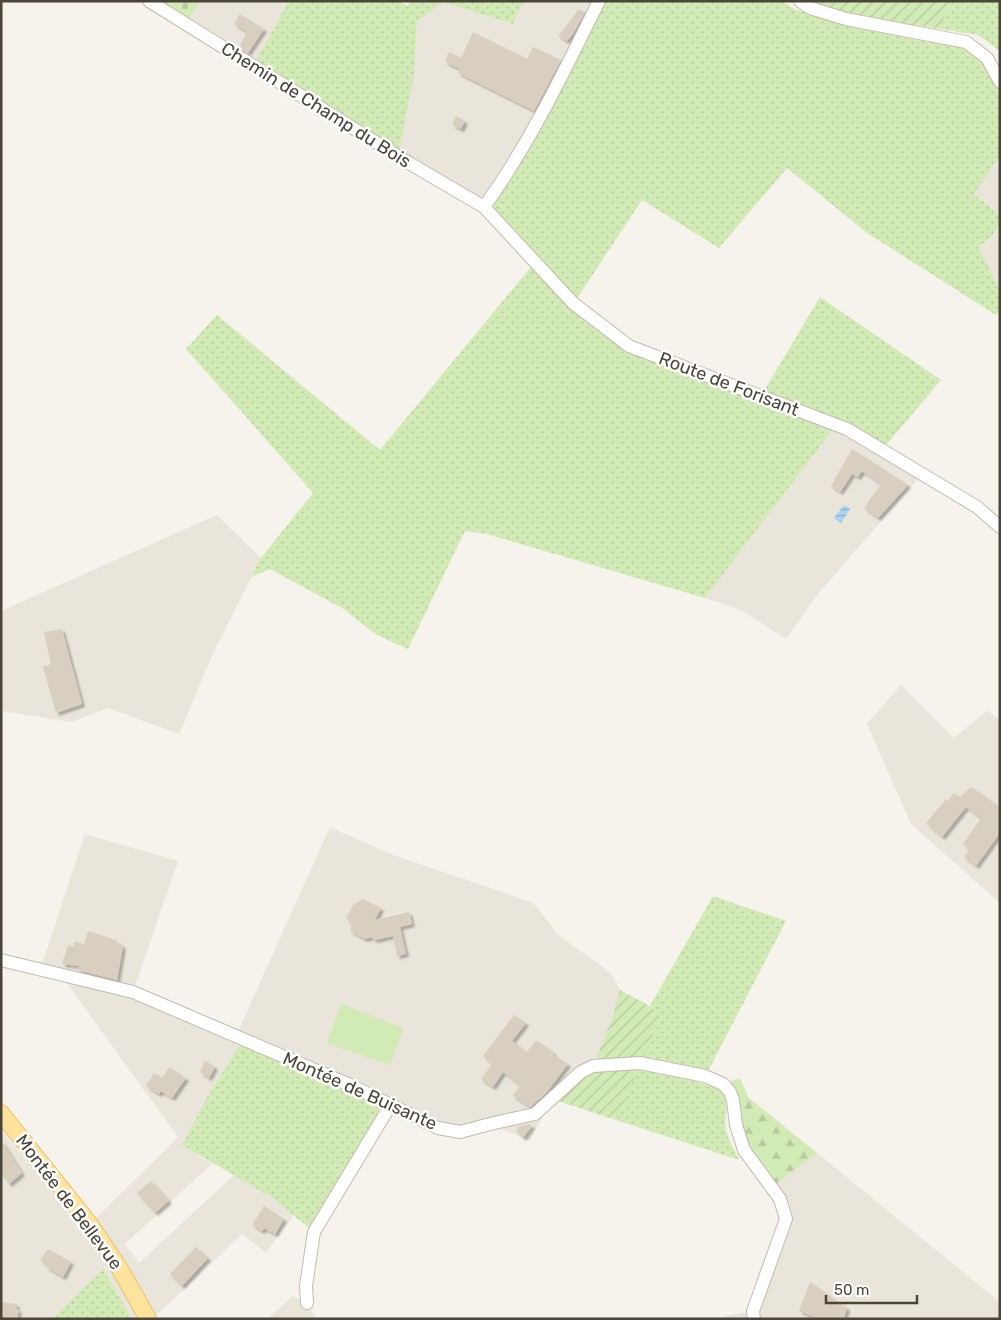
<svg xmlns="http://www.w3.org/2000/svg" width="1001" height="1320" font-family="Rubik,sans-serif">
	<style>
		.residential { fill: #eae5da }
		.grass { fill: url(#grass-dots) }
		.forest { fill: url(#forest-firs) }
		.cemetery { fill: url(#cemetery-stones) }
		.garden { fill: url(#garden-furrows) }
		.pitch { fill: #d2eab5 }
		.parking { fill: #e5e3e0 }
		.water { fill: url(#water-rules) }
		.building { fill: #d8cfc1; filter: url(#shadow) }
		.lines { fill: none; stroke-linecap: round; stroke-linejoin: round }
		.minor-casing { stroke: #c2bbae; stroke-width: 14 }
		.major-casing { stroke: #e6c16a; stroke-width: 18 }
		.minor { stroke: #fff; stroke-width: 12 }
		.major { stroke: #ffe39c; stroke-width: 16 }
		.labels { text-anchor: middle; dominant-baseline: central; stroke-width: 5; stroke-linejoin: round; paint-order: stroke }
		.street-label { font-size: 18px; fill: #4b4439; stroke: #fff }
	</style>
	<defs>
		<pattern id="grass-dots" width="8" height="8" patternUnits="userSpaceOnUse" patternTransform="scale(1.25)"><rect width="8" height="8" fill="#d2eab5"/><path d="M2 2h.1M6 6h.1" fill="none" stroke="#b6ca9c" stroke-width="1.8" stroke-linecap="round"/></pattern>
		<pattern id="forest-firs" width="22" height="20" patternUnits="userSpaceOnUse" patternTransform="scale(1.25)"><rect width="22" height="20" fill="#d2eab5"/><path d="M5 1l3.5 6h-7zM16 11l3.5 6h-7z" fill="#b6ca9c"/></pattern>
		<pattern id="cemetery-stones" width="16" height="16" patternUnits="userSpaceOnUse" patternTransform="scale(1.25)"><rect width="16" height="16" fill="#d2eab5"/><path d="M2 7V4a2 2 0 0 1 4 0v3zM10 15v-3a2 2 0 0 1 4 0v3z" fill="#b6ca9c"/></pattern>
		<pattern id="garden-furrows" width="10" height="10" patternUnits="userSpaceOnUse" patternTransform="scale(1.25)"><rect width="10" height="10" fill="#d2eab5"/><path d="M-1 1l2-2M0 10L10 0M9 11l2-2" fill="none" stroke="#b6ca9c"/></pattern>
		<pattern id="water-rules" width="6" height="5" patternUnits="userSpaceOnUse" patternTransform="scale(1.25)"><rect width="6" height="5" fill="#a9d4f2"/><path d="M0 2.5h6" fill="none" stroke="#8caec5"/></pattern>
		<filter id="shadow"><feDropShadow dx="3" dy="3" stdDeviation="1" flood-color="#0004"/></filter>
	</defs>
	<rect width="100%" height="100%" fill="#f6f3ec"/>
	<g class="residential">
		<path d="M138 1H289V3L414 74 417 23 442 2 513 24 524 1H599L484 207 253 67Z"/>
		<path d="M1000 156V215L974 194Z"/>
		<path d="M1000 226V290L978 247 988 241Z"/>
		<path d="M836 424 922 474 818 594 786 639 743 611 705 598Z"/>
		<path d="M217 515 261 558 214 651 179 734 108 708 72 722 1 711V611Z"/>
		<path d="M901 685 954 738 987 711 1000 720V903L911 824 867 724Z"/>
		<path d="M330 827 393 855 534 903 557 934 612 974 620 990 612 1019 593 1066 552 1099 530 1141 497 1127 460 1132 243 1040 210 1092 183 1145 212 1164 125 1244 139 1263 234 1175 271 1197 294 1215 266 1253 242 1234 160 1312 149 1319H132L103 1269 52 1319H1V1130L42 1179 82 1232 178 1137 61 975 40 970 85 834 178 861 133 992 236 1036Z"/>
		<path d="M817 1153 1000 1302V1319H757L786 1219 771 1188Z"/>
		<path d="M293 1296 307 1303 316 1319H267Z"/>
	</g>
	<g class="grass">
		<path d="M289 1H398L408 6 411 1H524L513 24 443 2 417 22 414 74 398 156 253 66Z"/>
		<path d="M599 1H782L796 10 844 22 966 42 1000 82V156L974 194 1000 215C1000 230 991 239 978 247L1000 290V310L996 315 867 233 787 168 719 248 642 200 574 303 629 346 761 396 820 297 941 380 882 450 836 425 705 598 487 534 465 531 408 649 377 635 342 608 270 569 251 577 261 558 313 493 186 349 217 315 380 450 535 262 484 207Z"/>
		<path d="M951 1H1000V51L978 35 940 29Z"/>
		<path d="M713 896 786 921 707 1073 643 1057 661 1017 650 1006Z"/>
		<path d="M243 1040 390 1106 314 1232 271 1197 182 1145 210 1092Z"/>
		<path d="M638 1067 695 1081 721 1090C732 1110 723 1111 726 1130 728 1140 735 1150 739 1160L616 1120Z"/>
		<path d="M103 1269 132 1319H52Z"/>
	</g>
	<path class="forest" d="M740 1078 748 1097 817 1153 771 1188 750 1161 723 1084Z"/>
	<path class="cemetery" d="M149 1H200L186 24Z"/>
	<g class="garden">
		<path d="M811 1H951L940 29 832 12Z"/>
		<path d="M620 990 650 1006 661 1017 616 1120 552 1099 593 1066 612 1019Z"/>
	</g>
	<path class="pitch" d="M341 1004 404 1028 390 1065 327 1043Z"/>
	<path class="parking" d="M753 1311 754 1319H720L722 1317Z"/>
	<path class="water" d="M844 505 850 509 841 523 834 518Z"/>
	<g class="building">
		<path d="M579 9 585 12 574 32 567 41 558 36Z"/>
		<path d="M240 14 264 29 248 53 239 47 247 32 234 24Z"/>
		<path d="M473 32 527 59 533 47 561 60 534 111 458 73 460 69 445 62 449 52 461 58Z"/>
		<path d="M456 116 465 121 461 129 452 125Z"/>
		<path d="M852 449 908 485 878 518 864 508 881 484 862 471 858 477 852 474 840 492 831 486Z"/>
		<path d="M62 629 82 704 56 713 43 667 51 664 44 632Z"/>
		<path d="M971 787 1000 807V833L976 866 964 857 970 849 963 844 981 818 966 807 942 837 926 823 946 799 948 801 954 793 960 797Z"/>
		<path d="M363 899 381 908 375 920 409 912 412 924 400 927 406 954 397 956 393 936 374 940 372 937 365 939 350 931 352 925 346 918 353 905Z"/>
		<path d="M88 931 113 939 123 946 117 980 78 970 79 966 62 964 68 945 73 947 75 942 84 944Z"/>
		<path d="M514 1015 526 1023 512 1041 527 1052 536 1040 554 1053 553 1055 568 1064 546 1093 530 1107 513 1096 520 1085 503 1072 493 1087 481 1079 492 1064 483 1056Z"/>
		<path d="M205 1061 215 1067 209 1078 200 1072Z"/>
		<path d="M169 1067 186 1078 172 1098 161 1091 159 1094 146 1086 154 1073 162 1078Z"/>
		<path d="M529 1124 532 1126 523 1138 516 1131 520 1126Z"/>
		<path d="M1 1140 22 1173 9 1184 1 1173Z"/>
		<path d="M151 1181 169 1201 155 1213 137 1193Z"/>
		<path d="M264 1206 284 1219 275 1234 264 1228 262 1231 252 1225Z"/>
		<path d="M196 1247 208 1258 182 1286 170 1274Z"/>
		<path d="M48 1249 71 1262 63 1277 46 1267 47 1265 40 1260Z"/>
		<path d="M810 1282 847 1308 844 1319H814V1317L799 1311Z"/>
		<path d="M1 1302 17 1304 16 1309 19 1310 17 1319H1Z"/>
	</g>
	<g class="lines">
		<defs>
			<g id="minor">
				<path d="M149 1 409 163 484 207 573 303 629 346 847 429 977 507 1000 527"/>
				<path d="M800 1 810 8 846 19 966 42 987 58 1000 82"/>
				<path d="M484 207C530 143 564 72 599 1"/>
				<path d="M1 960 133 992 350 1085 438 1128 460 1132 494 1123 535 1114 581 1072 593 1066 640 1063 705 1076 723 1084 730 1092 733 1100 736 1125 744 1150 780 1199 786 1219 753 1311 754 1319"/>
				<path d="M307 1303 306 1286 314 1232 390 1106"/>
			</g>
			<path id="major" d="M1 1113 89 1223 120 1269 148 1319"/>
		</defs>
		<use href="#minor" class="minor-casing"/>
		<use href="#major" class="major-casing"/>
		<use href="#minor" class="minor"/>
		<use href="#major" class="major"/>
	</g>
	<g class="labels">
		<g class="street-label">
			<text transform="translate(316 105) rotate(32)">Chemin de Champ du Bois</text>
			<text transform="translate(729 384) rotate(21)">Route de Forisant</text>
			<text transform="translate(360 1091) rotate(24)">Montée de Buisante</text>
			<text transform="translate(69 1202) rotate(53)">Montée de Bellevue</text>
		</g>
	</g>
	<rect width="1001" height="1320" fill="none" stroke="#4b4439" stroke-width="5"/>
	<path d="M826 1295v8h91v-8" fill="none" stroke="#4b4439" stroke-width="2.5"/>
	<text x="834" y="1295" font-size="15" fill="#4b4439" stroke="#ffffff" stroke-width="4" paint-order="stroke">50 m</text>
</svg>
